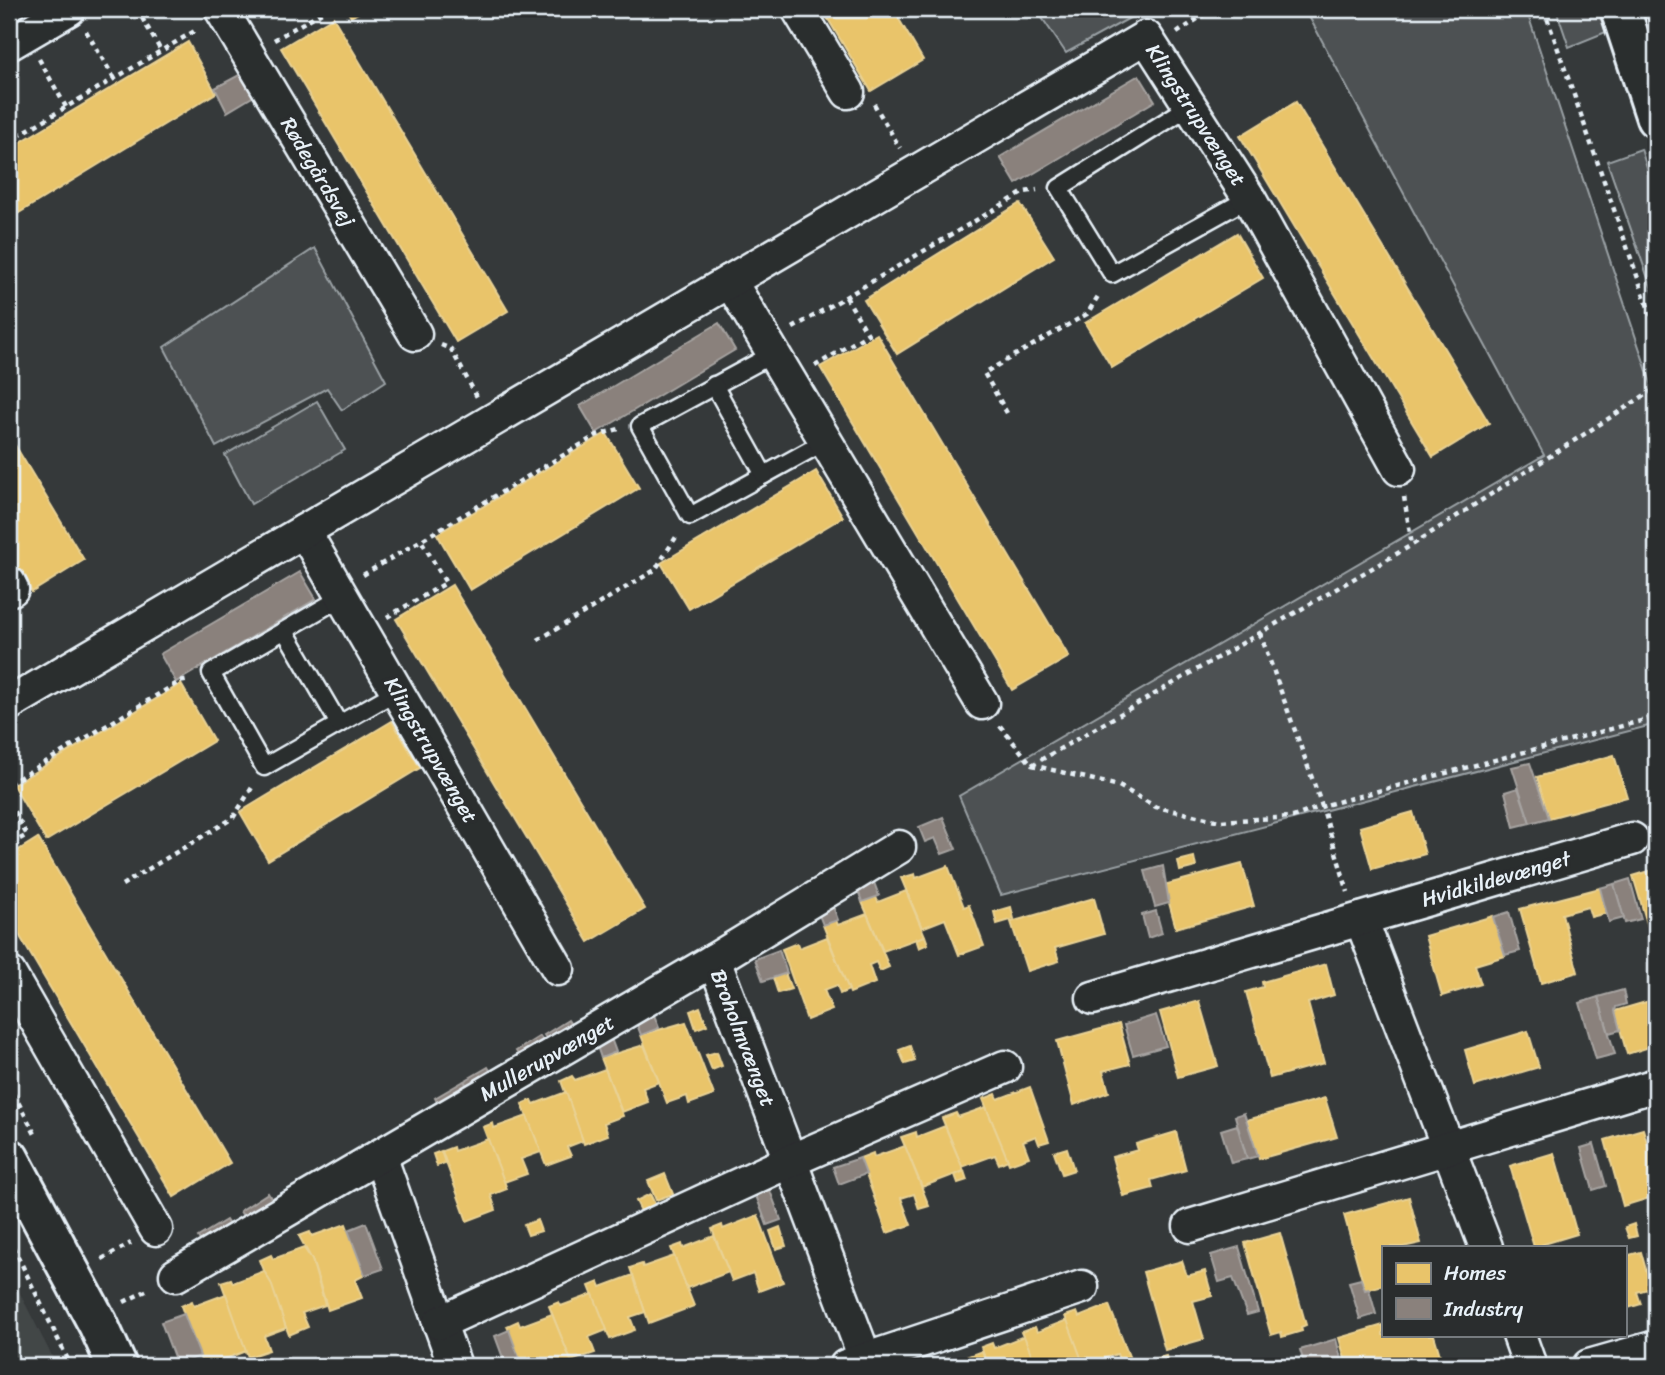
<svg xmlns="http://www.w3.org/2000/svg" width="1665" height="1375" font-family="Sriracha,sans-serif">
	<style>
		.built { fill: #424647 }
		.green { fill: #4d5152; stroke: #9aa1a5; stroke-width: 2 }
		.homes { fill: #e9c46a; stroke: #e9d295; stroke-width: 2 }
		.industry { fill: #8a817c; stroke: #a6a3a1; stroke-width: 2 }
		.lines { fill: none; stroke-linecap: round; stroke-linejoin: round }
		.lane-casing { stroke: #e8f1f8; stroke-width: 21 }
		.street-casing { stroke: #e8f1f8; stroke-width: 37 }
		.secondary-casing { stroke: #e8f1f8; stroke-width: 44 }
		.path { stroke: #e8f1f8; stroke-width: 4.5; stroke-dasharray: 5 5; stroke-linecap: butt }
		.lane { stroke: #2a2d2e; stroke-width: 16 }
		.street { stroke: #2a2d2e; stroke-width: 32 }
		.secondary { stroke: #2a2d2e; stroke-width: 38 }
		.labels { text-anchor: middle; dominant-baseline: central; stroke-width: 7; stroke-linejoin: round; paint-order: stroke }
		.street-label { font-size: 21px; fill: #e8f1f8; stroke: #2a2d2e }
	</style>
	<rect width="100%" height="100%" fill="#35393a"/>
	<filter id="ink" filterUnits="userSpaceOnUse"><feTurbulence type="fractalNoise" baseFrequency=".0143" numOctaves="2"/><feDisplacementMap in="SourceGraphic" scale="14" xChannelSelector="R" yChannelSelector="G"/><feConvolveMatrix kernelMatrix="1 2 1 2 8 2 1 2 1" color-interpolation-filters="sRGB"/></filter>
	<g filter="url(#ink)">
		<path class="built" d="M9 1272 57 1366H9Z"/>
		<g class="green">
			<path d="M1036 9H1146L1066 53Z"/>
			<path d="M1305 9H1526L1656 398V724L1001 895 959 796 1544 455Z"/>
			<path d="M1556 9H1599L1606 32 1569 47Z"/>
			<path d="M1641 149 1656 197V301L1607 161Z"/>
			<path d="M315 248 386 381 342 410 327 388 216 447 164 347Z"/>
			<path d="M317 401 345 450 251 504 225 455Z"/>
		</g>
		<g class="homes">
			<path d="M346 9H365L351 17Z"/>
			<path d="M822 9H893L923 60 871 91Z"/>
			<path d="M333 17 508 311 456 342 281 48Z"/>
			<path d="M188 42 216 93 9 219V149Z"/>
			<path d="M1296 102 1489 423 1433 457 1240 136Z"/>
			<path d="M1020 203 1054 257 897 354 864 300Z"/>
			<path d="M1237 233 1263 278 1112 368 1085 323Z"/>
			<path d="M877 334 1069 657 1012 690 820 367Z"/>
			<path d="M606 433 639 488 470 590 437 534Z"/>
			<path d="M9 435 84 560 32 592 9 553Z"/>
			<path d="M816 471 843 517 689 609 661 563Z"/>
			<path d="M452 585 645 909 589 942 396 619Z"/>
			<path d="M181 684 214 741 46 841 13 785Z"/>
			<path d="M392 721 420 768 268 860 240 812Z"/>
			<path d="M1614 755 1627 797 1549 818 1537 777Z"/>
			<path d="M1413 812 1425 854 1372 869 1360 827Z"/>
			<path d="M38 838 230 1163 174 1197 9 918V856Z"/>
			<path d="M1194 857 1196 867 1180 871 1178 861Z"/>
			<path d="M1242 864 1254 906 1176 928 1164 885Z"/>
			<path d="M948 866 964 907 969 905 984 946 959 955 945 919 922 928 901 878 915 874 916 878Z"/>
			<path d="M1656 869V954L1633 876Z"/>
			<path d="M1600 888 1607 913 1591 917 1588 907 1562 914 1578 972 1541 983 1520 909Z"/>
			<path d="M906 891 925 936 883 951 862 902 876 897 878 902Z"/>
			<path d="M1094 898 1104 934 1055 948 1059 961 1027 971 1011 922Z"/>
			<path d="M1011 907 1014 919 997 924 994 912Z"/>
			<path d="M867 914 889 967 880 971 876 962 869 965 875 983 850 993 823 925 836 920 838 925Z"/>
			<path d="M1493 916 1505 956 1475 965 1481 984 1442 996 1425 936Z"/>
			<path d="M925 936 928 944 919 948 916 939Z"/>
			<path d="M827 937 849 990 840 994 837 985 824 990 832 1010 807 1020 782 949 797 943 799 948Z"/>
			<path d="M1326 964 1334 995 1308 1003 1324 1063 1270 1078 1246 992 1263 987 1262 982Z"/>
			<path d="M785 973 791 989 778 993 773 978Z"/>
			<path d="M1656 999V1045L1627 1054 1615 1011Z"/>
			<path d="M1199 1001 1218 1066 1178 1077 1160 1012Z"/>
			<path d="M700 1007 707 1025 696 1029 690 1011Z"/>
			<path d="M686 1022 714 1095 689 1104 687 1096 667 1103 641 1035Z"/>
			<path d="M1119 1024 1130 1064 1103 1071 1109 1092 1074 1105 1057 1041Z"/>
			<path d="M1528 1031 1539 1067 1475 1086 1465 1050Z"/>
			<path d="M644 1045 659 1082 643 1088 648 1102 622 1112 601 1058Z"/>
			<path d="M910 1046 915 1061 905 1064 899 1050Z"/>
			<path d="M717 1052 722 1066 712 1070 706 1055Z"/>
			<path d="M605 1069 623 1116 604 1123 608 1135 584 1144 561 1081 572 1076 575 1080Z"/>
			<path d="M1030 1087 1049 1141 1039 1144 1036 1136 1023 1141 1029 1157 1009 1164 983 1099 996 1094 998 1099Z"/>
			<path d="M566 1092 583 1141 567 1147 571 1156 546 1165 522 1104 532 1100 534 1104Z"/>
			<path d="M1325 1098 1337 1137 1259 1159 1247 1120Z"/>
			<path d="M986 1107 1008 1160 999 1164 995 1155 962 1167 942 1118 956 1113 958 1117Z"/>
			<path d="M527 1116 541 1152 521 1159 527 1174 504 1182 483 1127 493 1123 494 1128Z"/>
			<path d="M945 1126 964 1171 922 1187 901 1137 916 1132 917 1137Z"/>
			<path d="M1643 1129 1651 1156 1656 1154V1196L1623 1206 1605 1140Z"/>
			<path d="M1176 1132 1186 1170 1151 1180 1153 1188 1123 1196 1112 1157 1138 1150 1136 1144Z"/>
			<path d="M488 1139 507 1189 491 1195 496 1210 467 1221 442 1151 453 1147 454 1151Z"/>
			<path d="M905 1146 929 1206 919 1209 914 1194 901 1198 911 1225 887 1233 860 1158 873 1153 874 1157Z"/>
			<path d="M1067 1148 1074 1170 1062 1174 1054 1152Z"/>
			<path d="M441 1151 445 1163 437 1166 433 1154Z"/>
			<path d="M1554 1153 1577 1234 1534 1247 1510 1166Z"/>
			<path d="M964 1171 967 1180 958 1183 955 1175Z"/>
			<path d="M665 1174 673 1194 656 1200 648 1181Z"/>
			<path d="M650 1194 657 1208 643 1215 636 1201Z"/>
			<path d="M1409 1197 1421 1243 1403 1247H1383V1285L1365 1290 1344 1215Z"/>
			<path d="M758 1215 783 1282 759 1291 753 1273 732 1281 712 1229 722 1225 723 1229Z"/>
			<path d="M537 1220 541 1231 528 1235 524 1225Z"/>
			<path d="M346 1224 365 1275 355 1280 362 1298 328 1310 312 1260 299 1236 310 1232 312 1236Z"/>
			<path d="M1634 1224 1637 1236 1629 1238 1625 1227Z"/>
			<path d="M780 1227 786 1246 776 1249 770 1231Z"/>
			<path d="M1280 1233 1306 1325 1301 1327 1302 1331 1282 1337 1281 1332 1271 1335 1245 1243Z"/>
			<path d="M714 1236 729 1272 687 1288 671 1248 682 1244 683 1248Z"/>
			<path d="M304 1248 312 1260 325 1305 302 1313 308 1327 289 1335 260 1260 271 1255 273 1259Z"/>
			<path d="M1641 1252 1651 1288 1637 1292 1641 1304 1625 1309V1256Z"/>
			<path d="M674 1256 694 1306 649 1323 630 1268 642 1264 643 1267Z"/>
			<path d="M1182 1261 1187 1276 1205 1271 1212 1296 1193 1301 1204 1339 1165 1350 1143 1272Z"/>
			<path d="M264 1271 271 1283 286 1328 264 1336 269 1350 248 1357 221 1282 231 1279 233 1283Z"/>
			<path d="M633 1275 645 1312 630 1317 635 1330 610 1339 589 1286 599 1282 601 1287Z"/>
			<path d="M226 1294 246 1351 225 1359 228 1366H203L181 1306 192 1301 194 1306Z"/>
			<path d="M593 1294 607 1330 589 1337 595 1353 571 1361 549 1306 559 1302 561 1306Z"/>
			<path d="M1109 1305 1130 1359 1120 1363 1117 1354 1105 1358 1108 1366H1084L1065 1316 1077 1312 1079 1317Z"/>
			<path d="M552 1314 573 1366H522L507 1326 518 1321 520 1326Z"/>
			<path d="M1067 1320 1084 1366H1036L1021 1332 1035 1327 1037 1332Z"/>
			<path d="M1383 1325V1335H1434L1440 1355 1403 1366H1347L1339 1338Z"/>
			<path d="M1024 1336 1036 1366H988L981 1347 992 1343 994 1348Z"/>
			<path d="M982 1351 988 1366H936L935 1363 948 1358 950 1363Z"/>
			<path d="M1166 1356 1169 1366H1154L1152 1360Z"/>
		</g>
		<g class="industry">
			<path d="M241 74 254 96 227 112 215 88Z"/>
			<path d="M1139 75 1155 101 1016 184 1000 157Z"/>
			<path d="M719 323 735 350 596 433 580 406Z"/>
			<path d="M300 572 316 599 176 682 160 654Z"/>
			<path d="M1530 763 1549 818 1530 823 1512 767Z"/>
			<path d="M1518 788 1530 823 1514 827 1505 792Z"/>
			<path d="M943 817 956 849 942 854 935 838 925 842 919 827Z"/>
			<path d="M1163 866 1169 903 1155 907 1145 871Z"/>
			<path d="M872 877 879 896 862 902 856 884Z"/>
			<path d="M1630 879 1641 919 1625 923 1614 884Z"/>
			<path d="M1614 884 1624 918 1609 922 1600 888Z"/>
			<path d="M831 901 838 920 823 925 816 907Z"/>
			<path d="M1156 911 1162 933 1148 938 1142 915Z"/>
			<path d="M1509 912 1520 951 1505 955 1493 917Z"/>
			<path d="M779 950 787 973 763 981 755 959Z"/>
			<path d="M1623 990 1626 1004 1616 1007 1615 1011 1620 1030 1609 1033 1598 997Z"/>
			<path d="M1598 997 1615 1054 1596 1059 1580 1003Z"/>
			<path d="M651 1007 659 1028 641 1035 633 1014Z"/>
			<path d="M1156 1015 1166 1046 1133 1055 1124 1025Z"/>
			<path d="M568 1020 575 1031 551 1046 544 1035Z"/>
			<path d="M609 1033 616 1052 601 1058 594 1038Z"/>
			<path d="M540 1036 548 1048 523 1063 516 1051Z"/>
			<path d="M488 1067 495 1079 472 1093 464 1081Z"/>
			<path d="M464 1081 472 1093 441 1110 435 1098Z"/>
			<path d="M1244 1113 1258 1156 1247 1159 1235 1116Z"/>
			<path d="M1237 1125 1247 1159 1231 1163 1221 1130Z"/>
			<path d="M1594 1144 1606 1186 1593 1190 1581 1148Z"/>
			<path d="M860 1158 866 1174 839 1184 833 1167Z"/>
			<path d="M769 1188 781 1220 767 1225 755 1193Z"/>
			<path d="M268 1193 277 1208 249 1226 240 1211Z"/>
			<path d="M226 1220 234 1233 206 1250 198 1237Z"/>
			<path d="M366 1223 383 1269 365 1275 348 1230Z"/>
			<path d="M1239 1247 1258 1312 1247 1315 1233 1278 1219 1282 1211 1255Z"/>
			<path d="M1361 1279 1365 1290 1369 1289 1376 1314 1360 1319 1349 1282Z"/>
			<path d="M184 1314 200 1356 177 1365 161 1322Z"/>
			<path d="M509 1330 522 1366H506L495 1336Z"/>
			<path d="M1336 1339 1343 1366H1305L1300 1350Z"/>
		</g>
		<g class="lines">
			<defs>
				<g id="lane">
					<path d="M1190 106 1059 188 1112 274 1249 198"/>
					<path d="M773 354 640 426 690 516 826 441"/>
					<path d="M714 385 764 475"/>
					<path d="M342 597 211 673 264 767 397 691"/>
					<path d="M285 631 339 724"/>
				</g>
				<g id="street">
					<path d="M221 9 415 334"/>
					<path d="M798 9 848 92"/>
					<path d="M9 44 69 9"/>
					<path d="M730 281 982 703"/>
					<path d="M304 531 558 969"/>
					<path d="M9 583 12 589"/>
					<path d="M9 704 1146 37 1249 198 1399 469"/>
					<path d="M1361 919 1486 1247"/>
					<path d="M714 960 868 1366"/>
					<path d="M9 973 156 1229"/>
					<path d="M1093 998 1632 839"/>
					<path d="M380 1156 455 1366"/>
					<path d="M1190 1226 1656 1085"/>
					<path d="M176 1275 714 960 899 847"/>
					<path d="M439 1323 790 1161 1005 1067"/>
					<path d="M1519 1335 1530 1366"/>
					<path d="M846 1366 1082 1287"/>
					<path d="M1589 1366 1656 1347"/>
				</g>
				<g id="secondary">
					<path d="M1620 9 1656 118"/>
					<path d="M9 1158 98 1324 117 1366"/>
				</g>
			</defs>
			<use href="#lane" class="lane-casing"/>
			<use href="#street" class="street-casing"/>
			<use href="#secondary" class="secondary-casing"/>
			<g class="path">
				<path d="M137 9 161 51"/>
				<path d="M1544 9 1656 330"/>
				<path d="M86 31 114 78"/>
				<path d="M1177 33 1212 9"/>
				<path d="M274 40 327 9"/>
				<path d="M39 59 66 107"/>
				<path d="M874 104 900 148"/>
				<path d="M9 115 20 134"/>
				<path d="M9 141 198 29"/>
				<path d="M793 328 1024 192 1037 190"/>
				<path d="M441 345 451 349 477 397"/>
				<path d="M815 366 868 334 846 297"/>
				<path d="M1007 413 984 373 1087 314 1100 293"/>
				<path d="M1404 497 1412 545 1656 388"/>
				<path d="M363 575 597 435 619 429"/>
				<path d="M387 617 446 583 421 540"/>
				<path d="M1260 633 1322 806 1656 717"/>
				<path d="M538 640 655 570 678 534"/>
				<path d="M1000 726 1032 765 1119 786 1156 807 1220 821 1293 817 1322 806 1348 892"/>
				<path d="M1032 765 1412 545"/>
				<path d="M9 784 179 682 189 680"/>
				<path d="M9 803 27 835 9 845"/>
				<path d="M122 885 233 818 253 786"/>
				<path d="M9 1085 35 1134"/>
				<path d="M9 1238 71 1366"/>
				<path d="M102 1259 131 1243"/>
				<path d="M124 1302 150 1289"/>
			</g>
			<use href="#lane" class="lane"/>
			<use href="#street" class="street"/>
			<use href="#secondary" class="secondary"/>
		</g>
	</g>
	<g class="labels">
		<g class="street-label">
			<text transform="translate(1196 115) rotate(57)">Klingstrupvænget</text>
			<text transform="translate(318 172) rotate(59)">Rødegårdsvej</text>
			<text transform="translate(431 750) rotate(60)">Klingstrupvænget</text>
			<text transform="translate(1496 879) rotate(-16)">Hvidkildevænget</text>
			<text transform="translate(743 1038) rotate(69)">Broholmvænget</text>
			<text transform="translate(547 1058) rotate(-30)">Mullerupvænget</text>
		</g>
	</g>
	<rect width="1665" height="1375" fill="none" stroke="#2a2d2e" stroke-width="35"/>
	<rect x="18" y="18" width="1630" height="1340" fill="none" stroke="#e8f1f8" stroke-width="2.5" filter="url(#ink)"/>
	<rect x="1382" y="1246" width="245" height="91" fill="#2a2d2e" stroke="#767b7f" stroke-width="2"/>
	<rect x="1396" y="1263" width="35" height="21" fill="#e9c46a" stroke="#767b7f" stroke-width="2"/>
	<text x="1444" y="1280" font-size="21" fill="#e8f1f8">Homes</text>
	<rect x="1396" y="1298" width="35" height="21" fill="#8a817c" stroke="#767b7f" stroke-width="2"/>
	<text x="1444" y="1316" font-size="21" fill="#e8f1f8">Industry</text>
</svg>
